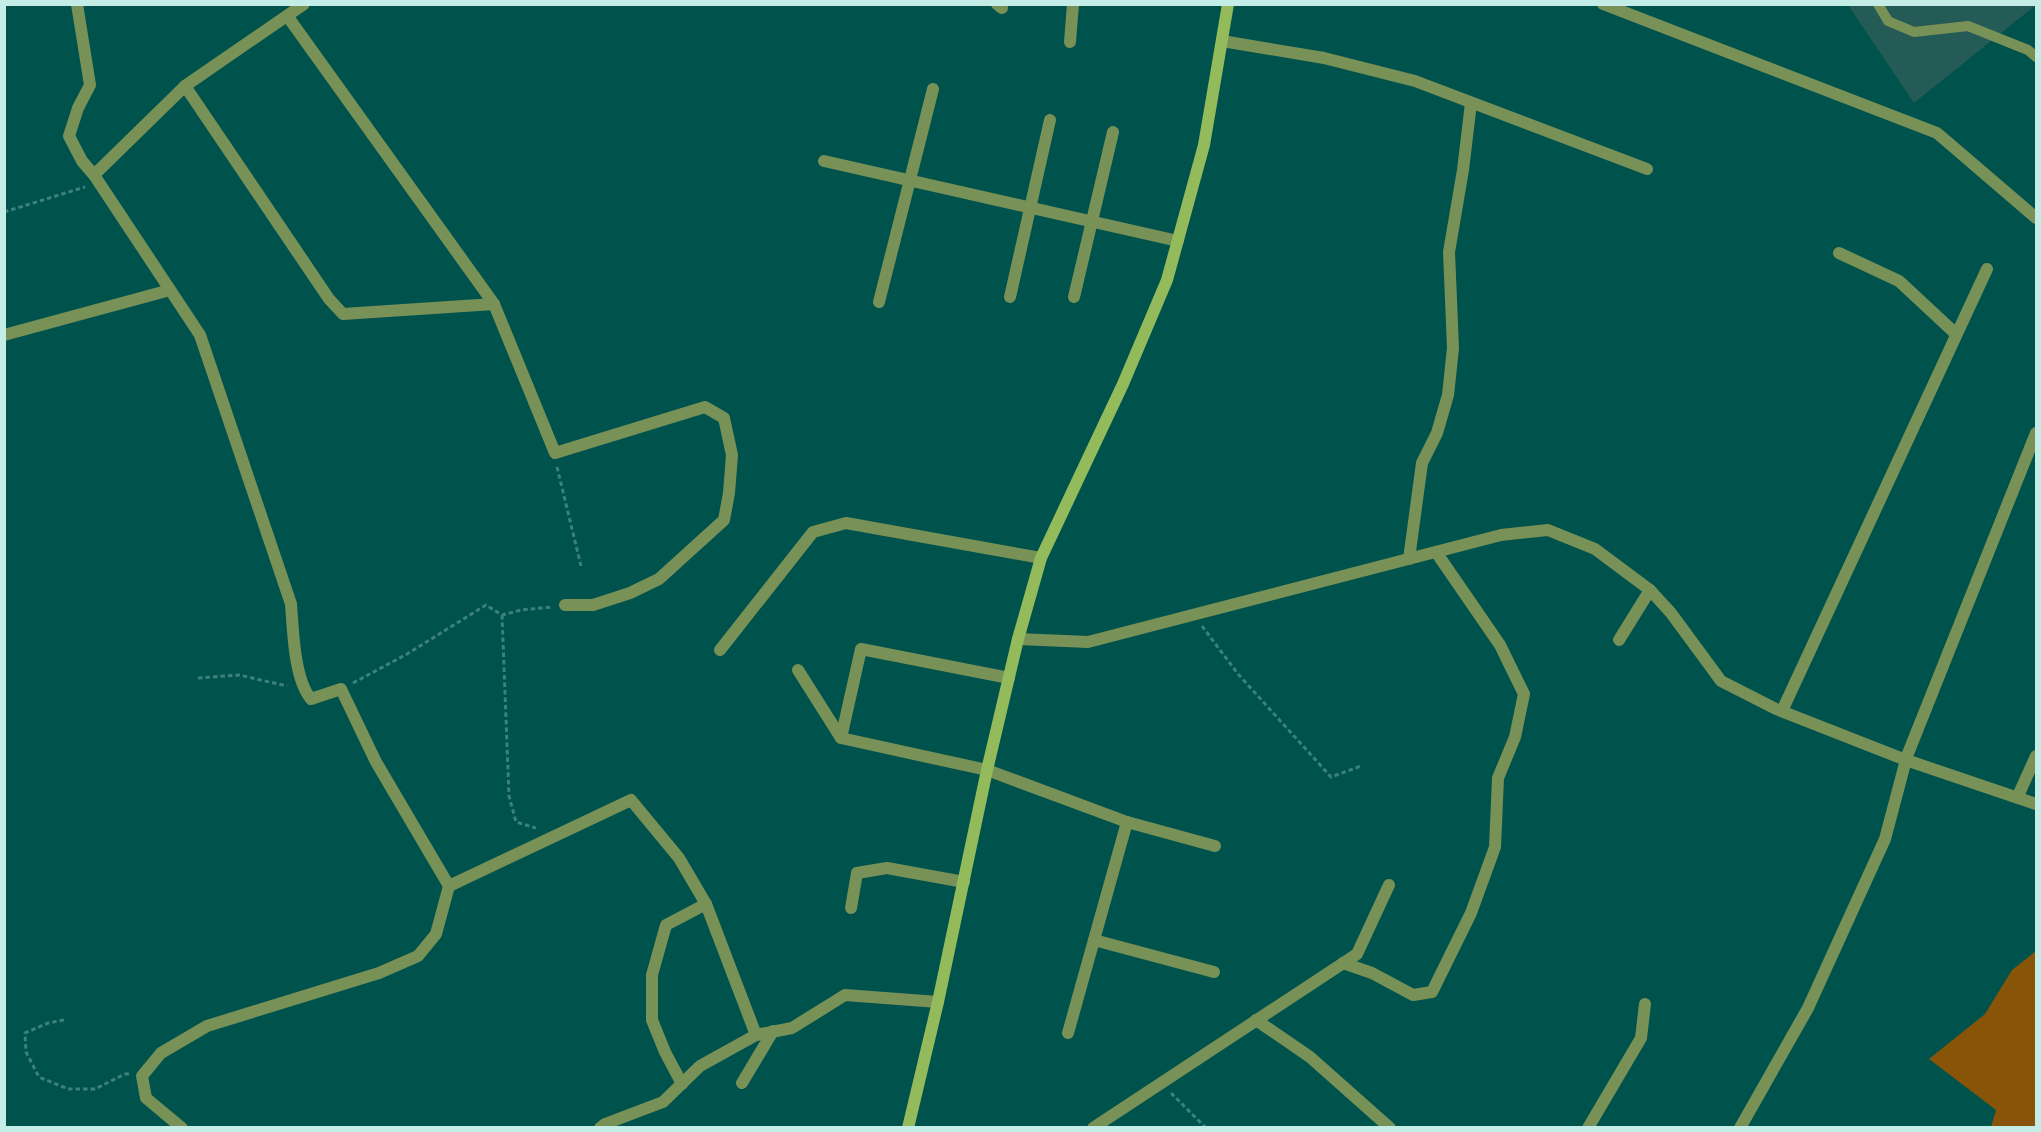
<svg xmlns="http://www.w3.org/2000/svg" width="2041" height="1132" font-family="'PT Sans Narrow',sans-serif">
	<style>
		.built { fill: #245b56 }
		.green { fill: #885408 }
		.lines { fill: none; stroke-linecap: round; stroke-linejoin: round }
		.path { stroke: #3c817c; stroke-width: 3; stroke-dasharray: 4.5 3; stroke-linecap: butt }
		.service { stroke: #789157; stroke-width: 10 }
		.minor { stroke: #789157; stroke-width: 12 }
		.secondary { stroke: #93ba5b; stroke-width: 12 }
	</style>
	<rect width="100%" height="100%" fill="#00524d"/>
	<path class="built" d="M1848 5H2036L1914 103Z"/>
	<path class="green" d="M2036 951V1127H1991L1996 1110 1929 1059 1985 1014 2012 970Z"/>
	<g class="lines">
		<g class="path">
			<path d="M4 212 85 187"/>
			<path d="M557 467 581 566"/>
			<path d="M502 615 509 796 516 822 536 828"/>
			<path d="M1202 626 1238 674 1331 777 1361 766"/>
			<path d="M198 678 239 675 287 686"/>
			<path d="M353 683 407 654 486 605 502 615 521 610 552 607"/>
			<path d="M64 1020 48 1023 25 1033 26 1052 39 1077 68 1089H95L125 1074H129"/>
			<path d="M1171 1093 1206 1128"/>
		</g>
		<path class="service" d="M1878 4 1888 21 1914 32 1968 26 2028 50 2036 57"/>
		<g class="minor">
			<path d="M77 4 90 85 78 108 69 136 82 161 94 175 200 335 291 604C293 630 294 679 311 699L341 689 376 762 449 886"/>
			<path d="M997 4 1002 8"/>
			<path d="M1603 4 1937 133 2036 218"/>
			<path d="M288 17 494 304 555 453 705 407 724 418 732 455 729 493 724 520 659 579 630 593 593 605H565"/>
			<path d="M1222 41 1324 58 1415 81 1647 169"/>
			<path d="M1070 42 1073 4"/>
			<path d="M185 86 329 299 343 314 494 304"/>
			<path d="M824 161 1178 241"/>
			<path d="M94 175 185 86 304 4"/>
			<path d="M1839 253 1899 281 1956 334"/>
			<path d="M1010 297 1050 120"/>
			<path d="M1074 297 1113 132"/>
			<path d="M879 302 933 89"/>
			<path d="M4 335 170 290"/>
			<path d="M1409 559 1422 463 1437 433 1448 395 1453 348 1449 252 1463 170 1471 103"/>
			<path d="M1018 639 1088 642 1501 535 1548 530 1595 549 1650 590 1671 613 1721 681 1776 709 1906 760 2036 804"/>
			<path d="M1619 640 1650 590"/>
			<path d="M720 650 813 532 846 523 1041 558"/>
			<path d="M798 670 841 738"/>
			<path d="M1009 678 861 649 841 738 987 770 1127 822 1215 846"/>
			<path d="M1782 711 1987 269"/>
			<path d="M2018 796 2036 756"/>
			<path d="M851 908 857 873 887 868 964 882"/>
			<path d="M1094 940 1214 972"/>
			<path d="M1343 963 1372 973 1413 995 1432 992 1471 913 1495 847 1498 778 1515 737 1524 694 1500 645 1436 552"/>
			<path d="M1256 1020 1310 1057 1390 1128"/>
			<path d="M1068 1033 1127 822"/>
			<path d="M742 1083 773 1031"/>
			<path d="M682 1084 665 1052 652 1020V975L666 925 706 904"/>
			<path d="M182 1128 146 1098 142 1076 161 1053 207 1026 379 973 418 956 436 934 449 886 631 800 679 858 706 904 756 1035 792 1028 845 995 938 1002"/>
			<path d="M600 1128 605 1124 663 1102 700 1066 756 1035"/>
			<path d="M1093 1128 1357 954 1389 885"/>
			<path d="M1588 1128 1641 1038 1645 1004"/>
			<path d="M1740 1128 1808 1008 1885 839 1907 756 2036 433"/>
		</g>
		<path class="secondary" d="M908 1128 938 1002 987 770 1018 639 1041 558 1123 384 1167 280 1204 145 1228 4"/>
	</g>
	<rect width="2041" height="1132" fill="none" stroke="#c4ede8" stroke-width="12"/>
</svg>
